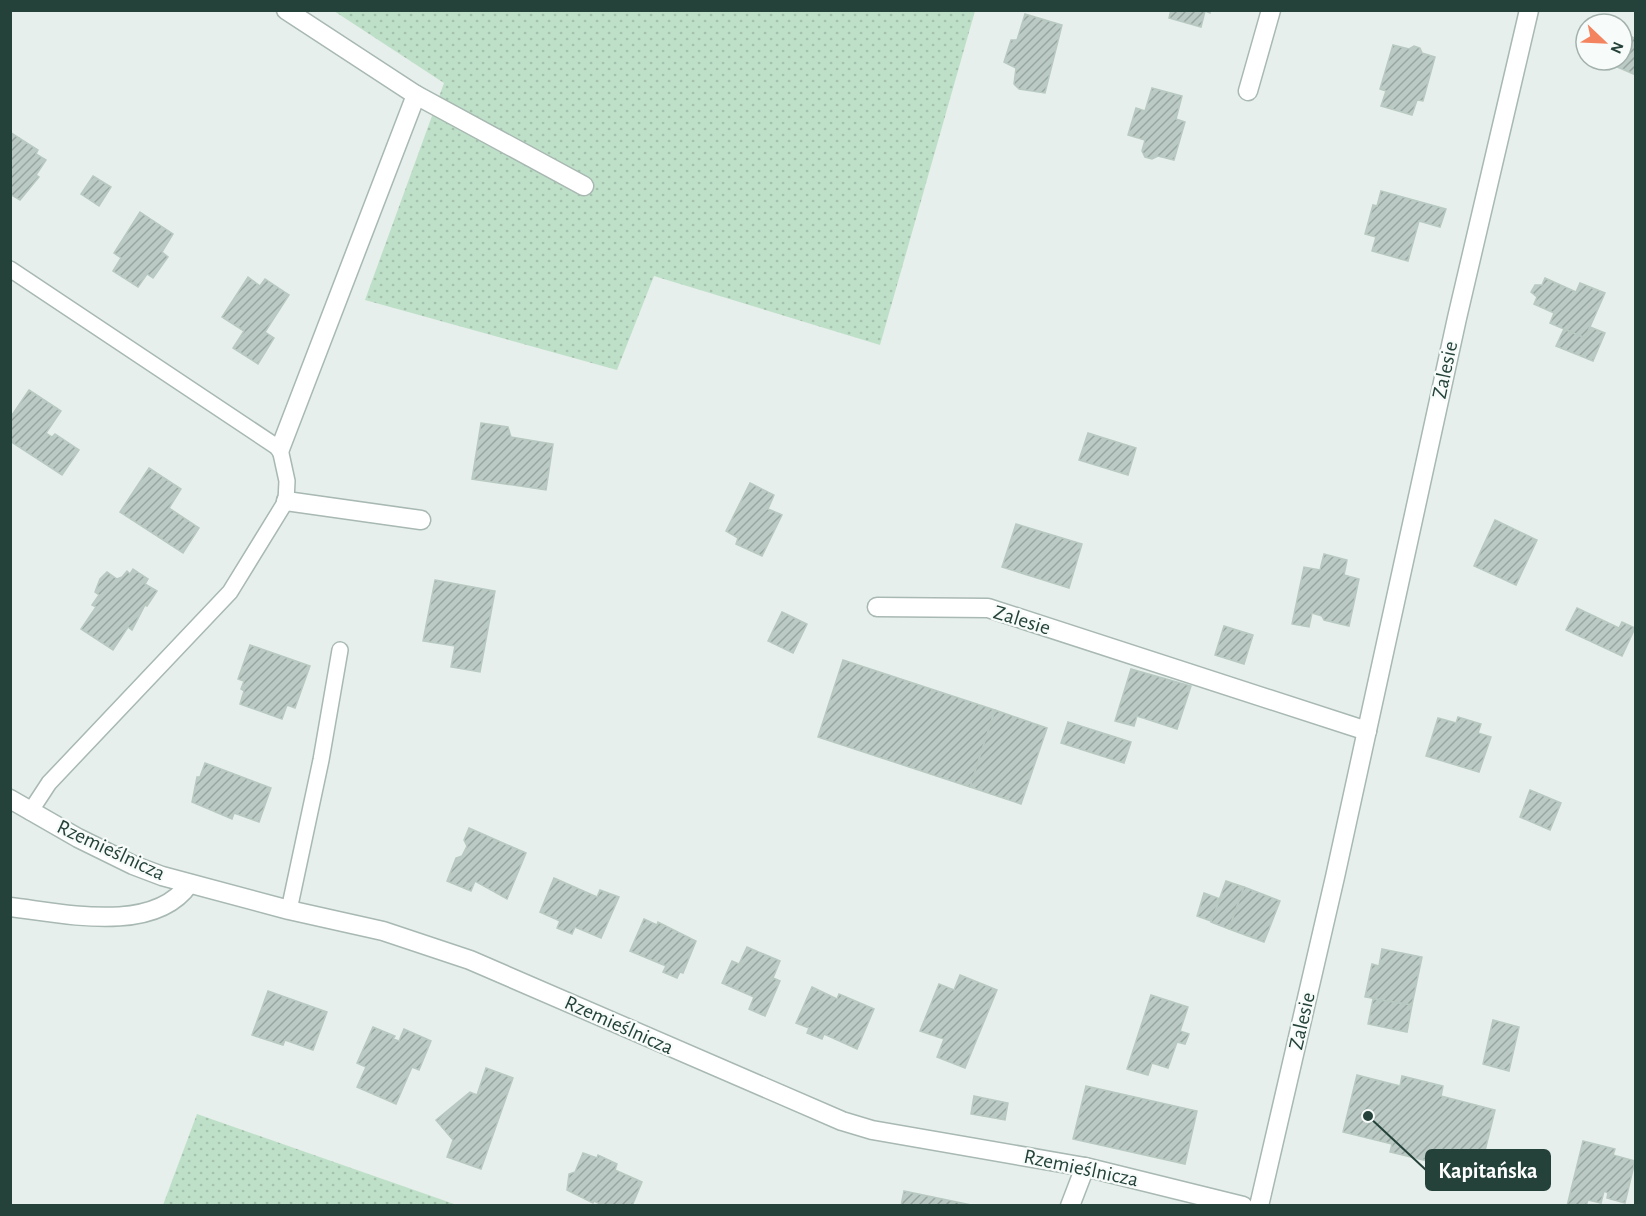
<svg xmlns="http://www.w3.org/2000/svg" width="1646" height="1216" font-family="'Alegreya Sans',sans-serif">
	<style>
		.grass { fill: url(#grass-dots) }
		.building { fill: url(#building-hatch); stroke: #b8c9c2; stroke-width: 1.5 }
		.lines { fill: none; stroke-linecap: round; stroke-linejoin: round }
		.lane-casing { stroke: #a8b8b2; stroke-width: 18 }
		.street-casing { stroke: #a8b8b2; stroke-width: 21 }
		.lane { stroke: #fff; stroke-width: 15 }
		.street { stroke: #fff; stroke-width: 18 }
		.labels { text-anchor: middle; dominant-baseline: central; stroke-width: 4.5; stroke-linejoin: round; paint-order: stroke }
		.street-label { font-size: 21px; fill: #24423a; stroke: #f7fbf9 }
		.leader { fill: none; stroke: #24423a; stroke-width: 2 }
		.callout-dot { fill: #24423a; stroke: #f7fbf9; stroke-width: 2 }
		.callout { fill: #24423a; stroke: #24423a; stroke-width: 2 }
		.callout-label { font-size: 22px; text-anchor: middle; font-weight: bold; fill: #fff }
	</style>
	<defs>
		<pattern id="grass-dots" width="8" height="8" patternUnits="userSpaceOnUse" patternTransform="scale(1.5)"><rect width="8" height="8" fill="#bfe0c8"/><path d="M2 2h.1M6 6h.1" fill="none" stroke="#a4c1ad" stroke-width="1.8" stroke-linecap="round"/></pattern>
		<pattern id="building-hatch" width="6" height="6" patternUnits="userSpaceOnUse" patternTransform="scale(1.5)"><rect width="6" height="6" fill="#bbcac4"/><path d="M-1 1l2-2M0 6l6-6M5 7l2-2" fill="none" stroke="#98a6a0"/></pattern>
	</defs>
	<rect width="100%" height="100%" fill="#e6efeb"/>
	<g class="grass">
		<path d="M334 11H975L880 345 654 276 617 370 365 300 444 83Z"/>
		<path d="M197 1114 457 1205H163Z"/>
	</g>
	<g class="building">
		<path d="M1171 10H1210V13L1205 11 1201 27 1169 18Z"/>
		<path d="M1025 14 1062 25 1045 93 1019 89 1014 84 1016 68 1004 62 1011 40H1017Z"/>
		<path d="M1622 32 1636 39V75L1601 60H1622Z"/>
		<path d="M1393 45 1409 49 1414 46 1420 48 1422 53 1435 57 1423 101 1417 100 1412 115 1381 106 1386 91 1380 89Z"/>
		<path d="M1152 88 1182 96 1176 119 1185 122 1174 160 1158 156 1152 159 1145 157 1142 151 1145 140 1128 135 1136 108 1145 111Z"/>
		<path d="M10 132 19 138 10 150Z"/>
		<path d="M19 138 38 150 36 154 46 160 36 175 39 177 20 200 10 194V150Z"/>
		<path d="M93 176 111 187 99 206 81 194Z"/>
		<path d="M1381 191 1446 209 1440 227 1419 221 1408 261 1372 251 1376 237 1365 234 1373 205 1377 206Z"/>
		<path d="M140 212 173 234 162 252 168 257 153 278 147 274 138 287 113 271 121 258 114 253Z"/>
		<path d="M248 277 260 286 265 279 289 295 265 332 274 338 258 364 233 348 244 331 222 317Z"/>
		<path d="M1545 278 1576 292 1580 283 1605 293 1585 338 1550 323 1554 313 1534 304 1537 297 1531 292 1535 285H1542Z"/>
		<path d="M1590 327 1605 333 1593 361 1556 346 1564 329 1585 338Z"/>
		<path d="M29 390 61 411 46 433 52 437 55 434 79 450 62 475 10 441V418Z"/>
		<path d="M481 423 508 427 511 437 553 444 546 490 472 479Z"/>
		<path d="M1088 433 1136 448 1128 475 1079 460Z"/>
		<path d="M149 468 181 489 169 508 199 528 183 553 120 512Z"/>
		<path d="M750 483 774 495 768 509 782 515 762 556 736 544 738 538 726 531Z"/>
		<path d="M1495 520 1537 540 1516 585 1474 566Z"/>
		<path d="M1016 524 1082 544 1069 588 1002 567Z"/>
		<path d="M1324 554 1347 560 1344 575 1359 579 1349 626 1324 620 1322 616 1312 613 1309 627 1292 624 1304 567 1320 570Z"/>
		<path d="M133 569 148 579 145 584 157 591 147 606 145 605 132 630 128 627 113 650 81 629 96 607 92 605 99 595 95 592 100 579 107 572 117 579 122 577 127 571 130 574Z"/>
		<path d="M435 580 495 591 480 672 451 667 455 646 423 641Z"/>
		<path d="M1577 608 1619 628 1622 622 1635 628 1622 656 1566 630Z"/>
		<path d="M782 612 807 624 793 653 768 641Z"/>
		<path d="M1224 626 1253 635 1244 664 1215 655Z"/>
		<path d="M250 645 310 666 295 708 287 705 282 719 240 704 244 691 241 689 244 681 238 679Z"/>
		<path d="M843 660 995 710 970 787 818 737Z"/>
		<path d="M1131 669 1191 686 1177 729 1137 716 1134 726 1115 721Z"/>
		<path d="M995 710 1047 728 1021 804 970 787Z"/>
		<path d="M1458 717 1481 724 1478 733 1491 737 1479 772 1426 756 1438 718 1456 723Z"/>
		<path d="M1068 722 1131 742 1124 763 1061 743Z"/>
		<path d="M205 763 271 788 259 822 234 813 232 819 192 802 197 777H200Z"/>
		<path d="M1530 790 1561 803 1550 830 1520 817Z"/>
		<path d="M469 828 526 853 507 899 475 881 471 891 447 881 456 858 462 856 467 846 464 840Z"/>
		<path d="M554 878 597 897 600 890 619 897 601 938 575 927 572 934 557 928 560 921 540 912Z"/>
		<path d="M1226 881 1244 887 1229 929 1211 922Z"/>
		<path d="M1244 887 1280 901 1264 942 1229 929Z"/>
		<path d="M1204 893 1220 899 1211 921 1197 916Z"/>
		<path d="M644 919 657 925 658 922 696 941 683 973 680 972 677 978 663 972 666 966 630 951Z"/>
		<path d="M747 947 780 961 773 978 780 981 765 1016 749 1009 754 997 722 983 732 961 739 964Z"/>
		<path d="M1382 949 1422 957 1412 1005 1365 997 1372 964 1379 966Z"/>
		<path d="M960 975 997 990 965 1068 937 1057 944 1039 920 1031 939 984 954 990Z"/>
		<path d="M812 987 837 999 839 994 874 1009 857 1049 824 1034 822 1039 807 1033 809 1028 796 1023Z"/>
		<path d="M268 991 327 1012 313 1050 285 1040 283 1045 252 1035Z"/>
		<path d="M1151 995 1188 1007 1180 1031 1189 1034 1185 1044 1177 1042 1168 1068 1152 1063 1148 1075 1127 1069Z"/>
		<path d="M1373 999 1412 1005 1407 1032 1368 1024Z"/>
		<path d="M1493 1020 1519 1027 1509 1071 1483 1064Z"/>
		<path d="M373 1027 395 1036 393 1039 399 1041 404 1029 431 1041 419 1070 412 1067 396 1104 357 1087 366 1067 357 1063Z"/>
		<path d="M486 1068 513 1078 481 1169 447 1157 453 1140 436 1120 470 1092 477 1095Z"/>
		<path d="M1357 1075 1400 1086 1402 1076 1443 1086 1441 1096 1495 1110 1481 1167 1442 1157 1440 1164 1390 1152 1392 1144 1343 1132Z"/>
		<path d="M1086 1086 1197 1111 1185 1164 1073 1139Z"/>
		<path d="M974 1096 1008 1103 1005 1120 971 1114Z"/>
		<path d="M1583 1141 1615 1149 1613 1155 1635 1161 1625 1203 1607 1198 1608 1193 1604 1191 1601 1203 1588 1200 1586 1206H1567Z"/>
		<path d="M583 1153 597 1158 598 1155 617 1164 615 1170 642 1182 632 1206H604L594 1201 593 1203 567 1190 569 1174 575 1172Z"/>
		<path d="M904 1191 976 1206H901Z"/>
	</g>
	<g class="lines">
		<defs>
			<g id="lane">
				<path d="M10 269 280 449 287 481 286 501 230 592 49 783 30 812"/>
				<path d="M289 910 321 760 340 650"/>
			</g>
			<g id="street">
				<path d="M1248 91 1271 10"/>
				<path d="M416 95 584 186"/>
				<path d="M280 449 416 95 286 10"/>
				<path d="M286 501 421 520"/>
				<path d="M877 607 988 608 1367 731"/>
				<path d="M10 799 78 838 133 865 162 876 289 910 383 931 470 960 842 1121 872 1130 1085 1167 1243 1206"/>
				<path d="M10 907C62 913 154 935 189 884"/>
				<path d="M1070 1206 1085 1167"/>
				<path d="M1259 1206 1335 877 1457 318 1529 10"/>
			</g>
		</defs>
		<use href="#lane" class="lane-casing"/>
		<use href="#street" class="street-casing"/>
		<use href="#lane" class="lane"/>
		<use href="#street" class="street"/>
	</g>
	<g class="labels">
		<g class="street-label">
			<text transform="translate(1445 370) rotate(-78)">Zalesie</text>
			<text transform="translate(1022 620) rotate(17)">Zalesie</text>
			<text transform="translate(111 850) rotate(25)">Rzemieślnicza</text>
			<text transform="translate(1302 1021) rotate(-77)">Zalesie</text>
			<text transform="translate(619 1025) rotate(24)">Rzemieślnicza</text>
			<text transform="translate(1081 1168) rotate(12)">Rzemieślnicza</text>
		</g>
	</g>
	<path class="leader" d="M1368 1116L1426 1170"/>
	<circle class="callout-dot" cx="1368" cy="1116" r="6"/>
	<rect class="callout" x="1426" y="1150" width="124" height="40" rx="6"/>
	<g class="callout-label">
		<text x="1488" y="1178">Kapitańska</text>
	</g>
	<rect width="1646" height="1216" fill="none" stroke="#24423a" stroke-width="24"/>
	<g transform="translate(1604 42) rotate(113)"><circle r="28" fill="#f7fbf9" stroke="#a3b1ad" stroke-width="1.5"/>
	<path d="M0-4.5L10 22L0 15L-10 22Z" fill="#f4845f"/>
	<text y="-9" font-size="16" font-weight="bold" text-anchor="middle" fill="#24423a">N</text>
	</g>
</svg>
